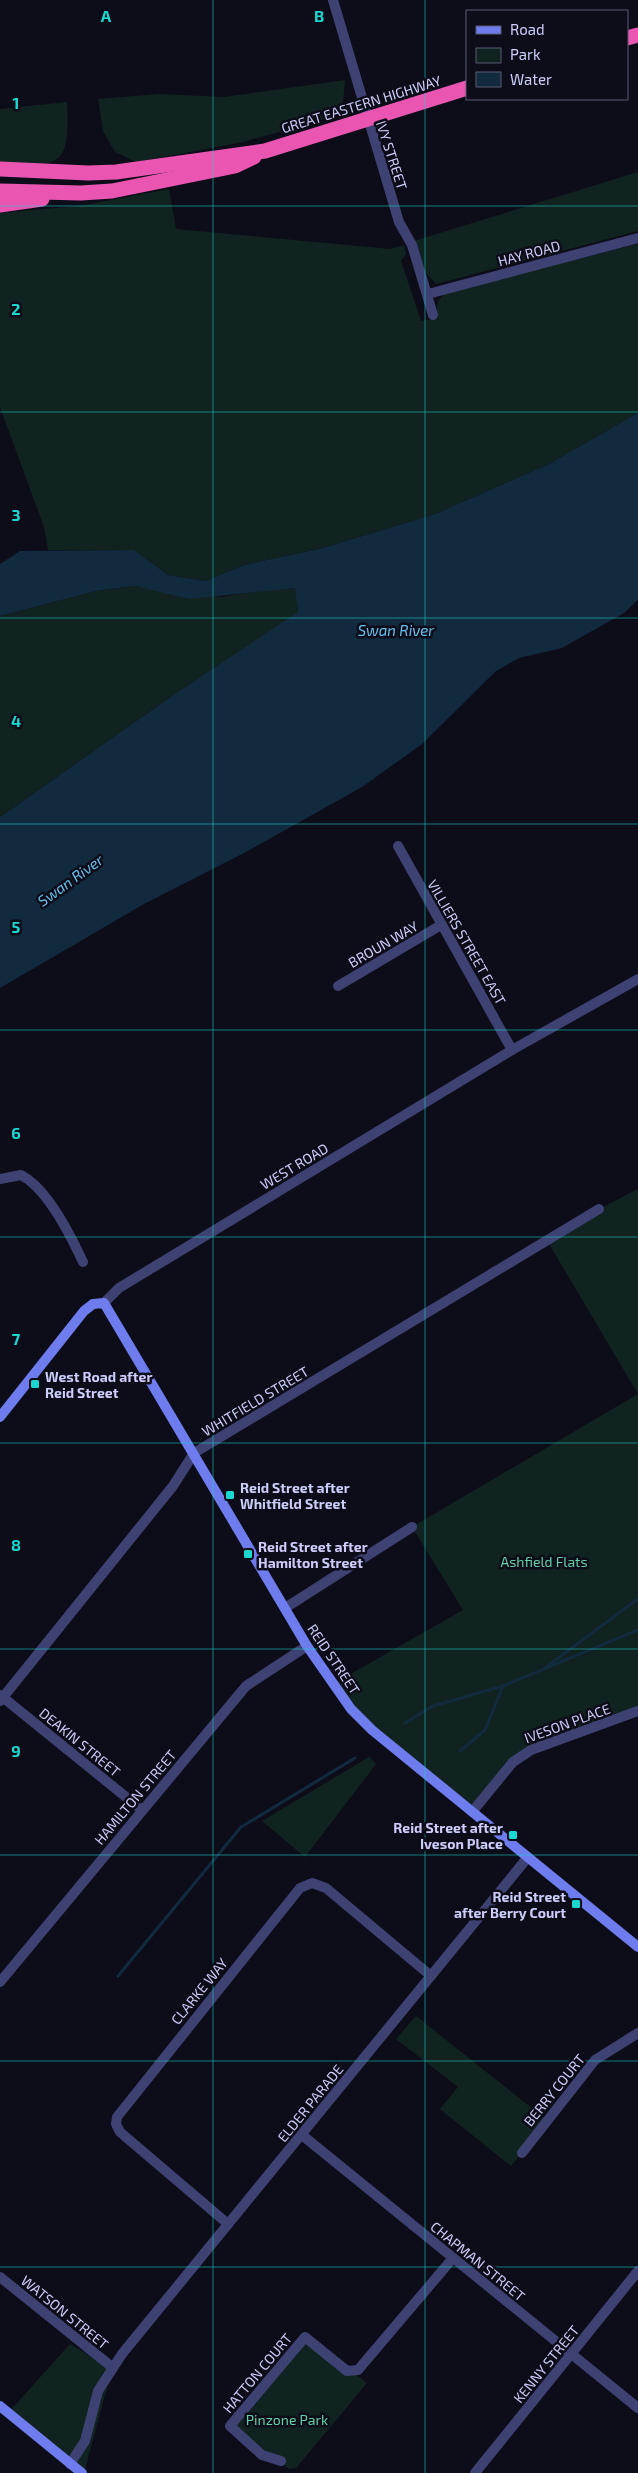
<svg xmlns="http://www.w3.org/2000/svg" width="638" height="2473" font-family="'Exo 2',sans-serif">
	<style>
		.green { fill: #112320 }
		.water { fill: #122a3d }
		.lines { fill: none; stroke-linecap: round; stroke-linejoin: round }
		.stream { stroke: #122a3d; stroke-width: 3 }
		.street { stroke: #3d4273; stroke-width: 10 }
		.secondary { stroke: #6e7ced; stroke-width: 10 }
		.highway { stroke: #ea55b1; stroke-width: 15 }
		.grid { fill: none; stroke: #1ad7d0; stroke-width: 1; stroke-opacity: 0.55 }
		.poi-dot { fill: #1ad7d0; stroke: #0d0d1a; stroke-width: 2 }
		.labels { text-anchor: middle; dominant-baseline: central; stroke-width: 5; stroke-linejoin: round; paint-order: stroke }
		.street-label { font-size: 14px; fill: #cccdf9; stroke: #0d0d1a }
		.poi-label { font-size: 14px; font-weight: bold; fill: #cccdf9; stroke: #0d0d1a; text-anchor: start }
		.park-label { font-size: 14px; fill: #62cfa5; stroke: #0d0d1a }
		.water-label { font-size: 15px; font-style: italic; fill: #66c0ed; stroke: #0d0d1a }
		.grid-label { font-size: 16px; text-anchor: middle; font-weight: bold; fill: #1ad7d0; stroke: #0d0d1a; stroke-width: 5; stroke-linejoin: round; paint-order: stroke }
	</style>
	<rect width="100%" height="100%" fill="#0d0d1a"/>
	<g class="green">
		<path d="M345 80 342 114 243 142 136 162 115 152 103 131 98 99 159 94 224 97Z"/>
		<path d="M67 102C70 168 61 167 0 162V109Z"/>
		<path d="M638 172V231L436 284 424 271 414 241Z"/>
		<path d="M169 189 176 229 390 249 404 245 406 254 401 261 421 321 438 318C435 304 437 299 449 291L638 244V413L549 464 435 514 323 548 244 565 206 581 168 575 134 550H48L44 527 0 407V213L79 206Z"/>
		<path d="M136 586 222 597 263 590 296 588 298 613 169 698 0 817V616L96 591Z"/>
		<path d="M638 1189V1394L548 1242 599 1209Z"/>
		<path d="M638 1394V1715L526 1754 475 1814 372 1730 333 1684 463 1610 412 1527Z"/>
		<path d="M369 1757 376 1764 305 1857 262 1821Z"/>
		<path d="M416 2016 548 2121 511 2166 440 2109 458 2087 396 2039Z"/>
		<path d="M305 2337 367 2383 296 2468 289 2469 280 2461 262 2455 230 2426Z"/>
		<path d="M70 2344 112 2369 84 2473 8 2413Z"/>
	</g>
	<path class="water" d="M638 413V600L624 613 562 648 519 658 496 671 422 744 362 787 246 852 144 904 0 988V817L169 698 298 612 295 588 189 599 135 586 96 591 0 616V564L20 551 134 550 168 575 206 581 244 565 323 548 435 514 549 464Z"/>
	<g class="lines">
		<g class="stream">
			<path d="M546 1667 638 1599"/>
			<path d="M405 1723 433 1706 503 1686 638 1630"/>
			<path d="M460 1751 485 1730 503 1686"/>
			<path d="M118 1976 241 1827 355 1758"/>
		</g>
		<g class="street">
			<path d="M333 0 399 222 412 245 433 315"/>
			<path d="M428 294 638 238"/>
			<path d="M398 846 512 1050"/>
			<path d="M338 986 441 925"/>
			<path d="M0 1179 21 1175C47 1188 71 1236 83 1262"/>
			<path d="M104 1303 119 1288 512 1050 638 979"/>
			<path d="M285 1608 412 1527"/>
			<path d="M0 1695 142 1810"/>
			<path d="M0 1701 173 1486 194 1453 599 1209"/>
			<path d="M472 1812 513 1762 531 1750 638 1711"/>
			<path d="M0 1982 246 1686 307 1646"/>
			<path d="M302 2135 638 2408"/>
			<path d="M522 2153 595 2060 638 2033"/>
			<path d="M228 2224 120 2132 116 2124 117 2117 300 1888 312 1883 326 1888 431 1976"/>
			<path d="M0 2277 112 2367"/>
			<path d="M281 2461 262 2455 230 2426 305 2337 347 2371 358 2370 453 2258"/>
			<path d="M70 2464 85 2441 98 2391 122 2354 528 1857"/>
			<path d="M475 2473 638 2271"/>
		</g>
		<g class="secondary">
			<path d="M0 1417 84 1311 93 1304 104 1303 307 1646 351 1709 372 1730 638 1947"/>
			<path d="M0 2406 82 2473"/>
		</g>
		<g class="highway">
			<path d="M627 38 638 35"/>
			<path d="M0 169 88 173 116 172 265 151 467 88"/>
			<path d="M0 191 81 193 112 191 235 166 254 157"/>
			<path d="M0 205 42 199"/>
		</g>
	</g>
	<path class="grid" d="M213 0V2473M425 0V2473M0 206H638M0 412H638M0 618H638M0 824H638M0 1030H638M0 1237H638M0 1443H638M0 1649H638M0 1855H638M0 2061H638M0 2267H638"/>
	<g class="poi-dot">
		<rect x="30" y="1379" width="10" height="10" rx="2.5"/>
		<rect x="225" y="1490" width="10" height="10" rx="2.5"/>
		<rect x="243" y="1549" width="10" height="10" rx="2.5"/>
		<rect x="508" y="1830" width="10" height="10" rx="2.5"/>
		<rect x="571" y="1899" width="10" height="10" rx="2.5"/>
	</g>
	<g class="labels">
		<g class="street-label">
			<text transform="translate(361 104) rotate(-17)">GREAT EASTERN HIGHWAY</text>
			<text transform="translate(392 155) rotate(72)">IVY STREET</text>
			<text transform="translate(529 253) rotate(-15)">HAY ROAD</text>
			<text transform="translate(467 942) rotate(60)">VILLIERS STREET EAST</text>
			<text transform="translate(383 944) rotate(-30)">BROUN WAY</text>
			<text transform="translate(294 1166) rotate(-31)">WEST ROAD</text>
			<text transform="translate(255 1401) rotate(-31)">WHITFIELD STREET</text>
			<text transform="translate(334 1659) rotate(56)">REID STREET</text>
			<text transform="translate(567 1723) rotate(-20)">IVESON PLACE</text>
			<text transform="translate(80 1742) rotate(39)">DEAKIN STREET</text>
			<text transform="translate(135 1797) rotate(-50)">HAMILTON STREET</text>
			<text transform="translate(199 1991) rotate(-51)">CLARKE WAY</text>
			<text transform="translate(554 2090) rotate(-51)">BERRY COURT</text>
			<text transform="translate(310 2103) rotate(-51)">ELDER PARADE</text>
			<text transform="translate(478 2261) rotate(39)">CHAPMAN STREET</text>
			<text transform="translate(65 2312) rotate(39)">WATSON STREET</text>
			<text transform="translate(546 2364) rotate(-51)">KENNY STREET</text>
			<text transform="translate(257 2373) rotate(-50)">HATTON COURT</text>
		</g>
		<g class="poi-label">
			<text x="45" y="1376">West Road after<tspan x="45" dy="16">Reid Street</tspan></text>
			<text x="240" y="1487">Reid Street after<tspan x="240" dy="16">Whitfield Street</tspan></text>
			<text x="258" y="1546">Reid Street after<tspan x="258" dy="16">Hamilton Street</tspan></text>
			<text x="503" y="1827" text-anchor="end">Reid Street after<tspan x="503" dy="16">Iveson Place</tspan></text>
			<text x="566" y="1896" text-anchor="end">Reid Street<tspan x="566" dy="16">after Berry Court</tspan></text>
		</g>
		<g class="park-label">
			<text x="544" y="1561">Ashfield Flats</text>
			<text x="287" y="2419">Pinzone Park</text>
		</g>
		<g class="water-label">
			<text x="396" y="630">Swan River</text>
			<text transform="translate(70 880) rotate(-36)">Swan River</text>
		</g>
	</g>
	<g class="grid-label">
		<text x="106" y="22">A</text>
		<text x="319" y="22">B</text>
		<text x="16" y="109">1</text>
		<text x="16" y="315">2</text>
		<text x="16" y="521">3</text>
		<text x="16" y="727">4</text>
		<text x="16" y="933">5</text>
		<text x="16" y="1139">6</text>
		<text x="16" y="1345">7</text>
		<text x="16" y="1551">8</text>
		<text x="16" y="1757">9</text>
	</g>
	<rect x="466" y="10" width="162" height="90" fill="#0d0d1a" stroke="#595a73"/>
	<rect x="476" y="26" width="25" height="8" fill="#6e7ced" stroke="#595a73"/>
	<text x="510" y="35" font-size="15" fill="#cccdf9">Road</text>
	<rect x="476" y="48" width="25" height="15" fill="#112320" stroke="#595a73"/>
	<text x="510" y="60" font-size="15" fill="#cccdf9">Park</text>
	<rect x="476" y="72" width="25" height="15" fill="#122a3d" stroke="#595a73"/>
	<text x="510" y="85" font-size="15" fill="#cccdf9">Water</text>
</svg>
